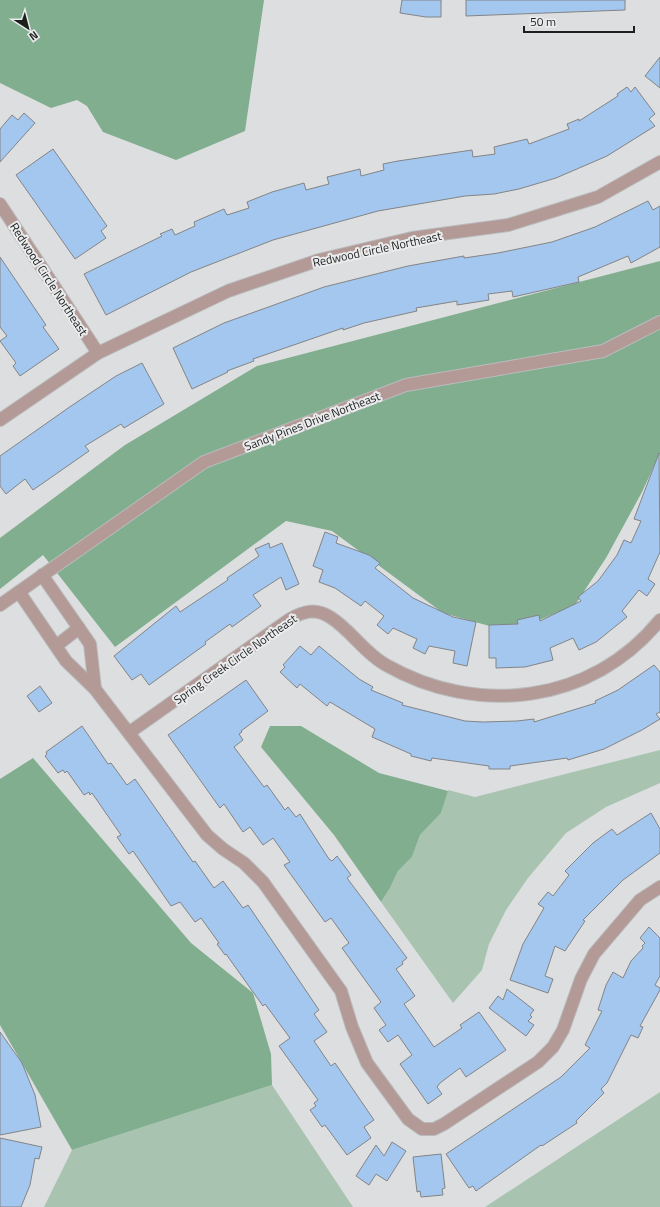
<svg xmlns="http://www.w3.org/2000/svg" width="660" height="1207" font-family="'Titillium Web',sans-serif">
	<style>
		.green { fill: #a8c4b0 }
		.forest { fill: #81ae8e }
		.building { fill: #a3c7ee; stroke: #838486 }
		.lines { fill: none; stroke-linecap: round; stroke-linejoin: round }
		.street-casing { stroke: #babbbd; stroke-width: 14 }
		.street { stroke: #b39a96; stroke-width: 12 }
		.labels { text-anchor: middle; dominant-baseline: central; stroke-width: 4; stroke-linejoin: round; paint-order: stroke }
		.street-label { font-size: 12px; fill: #1d1e1e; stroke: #eaeced }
	</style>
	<rect width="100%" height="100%" fill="#dddee0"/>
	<g class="green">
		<path d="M660 750V783L606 807 566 833 528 878 506 910 489 944 482 970 453 1003 381 902 390 888 398 871 412 857 420 835 441 813 448 790 475 797Z"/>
		<path d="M272 1085 353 1207H44L72 1150Z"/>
		<path d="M660 1092V1207H485Z"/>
	</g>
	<g class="forest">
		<path d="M0 0H264L245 131 176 160 103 132 87 106 77 100 51 108 0 83Z"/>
		<path d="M660 261V453L642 492 606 558 575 605 511 632 443 613 332 531 286 521 115 647 43 555 0 589V538L125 445 257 366Z"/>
		<path d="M270 726H301L379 773 448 791 441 813 420 835 412 857 398 871 390 888 381 902 334 835 261 747Z"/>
		<path d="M33 758 191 943 253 993 271 1054 272 1085 72 1150 0 1025V779Z"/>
	</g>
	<g class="building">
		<path d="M402 0H441V17H426L400 13Z"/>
		<path d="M466 0H625V10L466 16Z"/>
		<path d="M660 57V88L645 76Z"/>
		<path d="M627 87 631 92 635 87 655 114 649 119 655 126 607 156 556 178 519 189 494 194 465 196 378 211 273 240 191 272 106 315 84 274 162 236 160 234 172 229 175 235 195 226 194 222 224 209 227 215 249 208 247 202 272 192 304 183 306 190 329 184 327 177 360 169 361 176 384 170 383 164 398 161 472 150 473 157 495 154 494 147 527 139 529 144 569 129 567 124 579 119V121L618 96 617 94Z"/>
		<path d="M24 113 35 123 0 162V129L12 115 18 120Z"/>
		<path d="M53 149 107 226 101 231 106 238 75 259 16 175Z"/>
		<path d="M648 201 653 210 660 206V247L631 263 628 256 578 277 579 282 513 297 512 291 488 294 489 300 457 305V301L416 308 417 311 364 323 343 330V328L253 359 254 361 227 371 228 372 192 389 173 348 224 323 324 287 408 266 464 256V258L498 253 552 242 595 227Z"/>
		<path d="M0 257 46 325 43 327 59 349 20 376 13 366 16 363 0 341 7 336 0 327Z"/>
		<path d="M142 363 164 404 124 428 121 424 85 446 89 451 33 490 25 479 6 494 0 486V456L71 406 116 376Z"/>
		<path d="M659 453 660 552 648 579 655 584 647 596 639 590 622 611 627 617 596 642 579 650 573 638 550 648 553 660 525 667 496 668V658H489V625L518 624 517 620 539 615 540 621 581 601 578 597 598 581 617 555 624 540 631 543 641 521 634 519Z"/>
		<path d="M325 532 338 537 336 543 369 555 380 563 375 568 413 598 453 617 476 622 467 666 453 663 455 651 429 646 425 654 413 648 417 639 393 628 388 634 377 625 384 616 365 601 361 606 335 588 319 582 323 570 313 566Z"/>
		<path d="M269 543 270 548 282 543 299 584 286 590 281 577 253 595 261 606 232 627 230 624 205 642 206 644 149 685 141 674 132 680 114 656 176 606 180 612 228 580 227 578 259 556 255 549Z"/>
		<path d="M300 646 311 655 319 646 359 679 373 687 371 690 403 703 402 705 465 721 483 722 517 721 534 719V722L596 703 595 701 618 690 654 665 660 672V712L656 714 660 719 642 730 604 749 568 760 567 758 510 766V769H489V766L432 758 431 761 411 756V754L372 737 375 729 330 702 327 706 300 684 297 688 280 672 285 667 283 665Z"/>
		<path d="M246 680 268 711 241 731 242 732 239 734 243 740 234 747 264 787 267 785 285 810 288 807 296 817 300 814 329 859 332 861 337 856 351 875 347 878 407 958 402 962 403 964 396 969 415 996 404 1004 434 1047 462 1028 460 1025 479 1012 506 1050 466 1077 460 1068 440 1083 437 1087 442 1094 428 1104 400 1064 412 1055 398 1035 388 1042 379 1030 386 1025 374 1008 381 1002 342 948 349 943 331 918 325 922 284 865 290 862 273 838 263 845 250 827 243 832 224 804 220 808 168 735Z"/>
		<path d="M40 686 52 703 39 712 27 696Z"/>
		<path d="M82 726 108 764 111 763 127 785 135 779 193 862 195 861 214 888 223 881 243 908 248 905 319 1010 314 1014 327 1032 314 1041 331 1066 335 1063 374 1120 364 1127 371 1138 347 1155 325 1125 322 1127 310 1110 316 1106 314 1103 318 1100 279 1046 290 1038 265 1004 263 1006 226 954 225 955 217 944 219 943 201 918 195 922 180 902 171 906 133 851 129 854 117 837 121 835 92 793 90 795 89 792 84 795 67 771 65 773 63 770 58 773 45 756 47 754 46 752Z"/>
		<path d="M651 813 660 829V853L623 880 583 920 585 921 565 951 555 946 545 976 553 979 548 993 510 980 523 944 544 908 538 904 548 892 553 896 569 875 565 871 593 843 612 829 617 835Z"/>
		<path d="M649 927 660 938V976L655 985 660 988V990L640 1026 643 1027 638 1038 631 1035 607 1083 601 1089 604 1093 576 1121 577 1123 542 1146 541 1145 476 1191 473 1186 469 1188 446 1154 561 1077 590 1048 585 1045 602 1011 598 1010 606 985 613 972 623 978 631 961 643 948 642 946 645 943 640 938Z"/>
		<path d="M507 989 534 1010 530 1015 532 1017 528 1021 534 1025 526 1036 489 1008 498 996 503 1000Z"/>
		<path d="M0 1032 22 1063 35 1095 41 1127 0 1135Z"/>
		<path d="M0 1138 42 1147 39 1159 35 1158 30 1185 21 1207H0Z"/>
		<path d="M392 1142 406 1151 387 1181 376 1174 369 1185 356 1176 376 1145 384 1156Z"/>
		<path d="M441 1154 445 1188 442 1189 443 1195 421 1197 420 1191 417 1192 413 1157Z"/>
	</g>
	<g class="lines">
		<defs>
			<g id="street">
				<path d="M0 204 98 353"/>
				<path d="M0 420 98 353 228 291 319 260 412 238 508 225 598 197 660 162"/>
				<path d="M42 575 90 644 95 689"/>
				<path d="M19 592 66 661 95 689 207 835 223 849 244 863 263 882 341 991 352 1027 367 1063 408 1119 422 1129H434L444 1124 538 1062 553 1047 563 1030 581 979 594 954 640 900 660 887"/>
				<path d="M0 605 204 462 406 385 603 351 660 322"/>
				<path d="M56 646 79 628"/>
				<path d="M130 732 290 619C304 611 316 608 330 617 351 630 364 653 386 665 477 717 592 704 660 620"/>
			</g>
		</defs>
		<use href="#street" class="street-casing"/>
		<use href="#street" class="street"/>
	</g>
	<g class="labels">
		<g class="street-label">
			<text transform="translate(377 249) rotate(-12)">Redwood Circle Northeast</text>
			<text transform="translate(49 279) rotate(57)">Redwood Circle Northeast</text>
			<text transform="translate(312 421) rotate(-21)">Sandy Pines Drive Northeast</text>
			<text transform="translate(235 659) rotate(-35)">Spring Creek Circle Northeast</text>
		</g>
	</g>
	<g transform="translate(28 28) rotate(144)" stroke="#eaeced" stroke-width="3" paint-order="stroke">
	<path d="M0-3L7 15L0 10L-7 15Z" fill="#1d1e1e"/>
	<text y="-6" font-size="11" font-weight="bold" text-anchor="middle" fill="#1d1e1e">N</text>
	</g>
	<path d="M524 26v6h110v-6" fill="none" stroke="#1d1e1e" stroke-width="2"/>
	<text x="530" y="26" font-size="12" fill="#1d1e1e" stroke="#eaeced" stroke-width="3" paint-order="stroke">50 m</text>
</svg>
